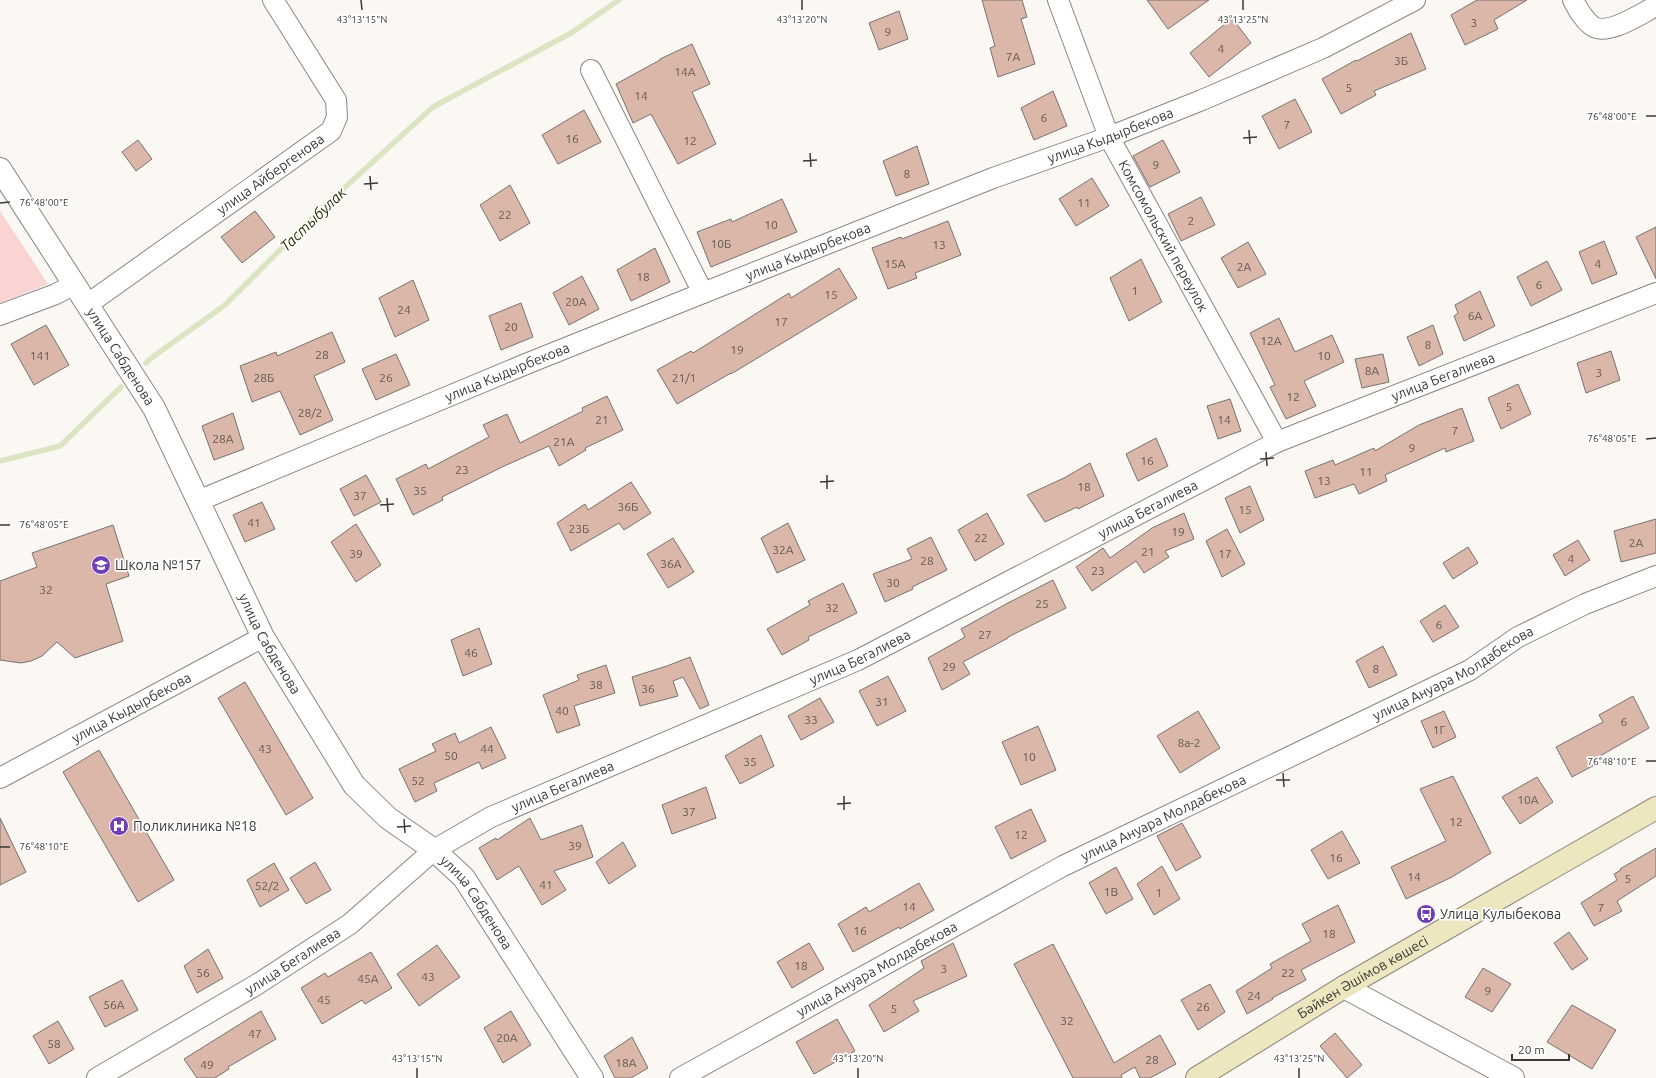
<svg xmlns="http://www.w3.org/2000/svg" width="1656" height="1078" font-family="Ubuntu,sans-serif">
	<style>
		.green { fill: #fad3d3 }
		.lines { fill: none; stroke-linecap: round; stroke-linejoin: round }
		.stream { stroke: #dbe5c4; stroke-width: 5.5 }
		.building { fill: #dab7a9; stroke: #787270 }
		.minor-casing { stroke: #8b8682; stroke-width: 22 }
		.tertiary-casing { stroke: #8b8682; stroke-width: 24 }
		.secondary-casing { stroke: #8b8682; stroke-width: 24 }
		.minor { stroke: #fff; stroke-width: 20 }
		.tertiary { stroke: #fff; stroke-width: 22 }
		.secondary { stroke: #eee6bf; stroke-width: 22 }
		.ticks { fill: none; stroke: #3b3a38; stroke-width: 1.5 }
		.labels { text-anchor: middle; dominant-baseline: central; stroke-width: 3.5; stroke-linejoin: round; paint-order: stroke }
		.number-label { font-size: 12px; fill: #635954 }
		.street-label { font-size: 14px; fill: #3b3a38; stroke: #fff }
		.poi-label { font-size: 14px; fill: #3b3a38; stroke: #fff; text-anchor: start }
		.water-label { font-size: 15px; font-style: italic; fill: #273200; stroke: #fff }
		.ticks-label { font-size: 10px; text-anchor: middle; fill: #3b3a38; stroke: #fff; stroke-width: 3.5; stroke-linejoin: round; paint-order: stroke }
	</style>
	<rect width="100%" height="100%" fill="#fbf7f2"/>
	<path class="green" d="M0 211 48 284 0 303Z"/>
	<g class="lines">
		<g class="stream">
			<path d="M146 363 154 356 225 305 320 210 433 107 571 33 619 0"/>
			<path d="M0 461 60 446 121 387"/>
		</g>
	</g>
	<g class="building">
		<path d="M982 0H1022L1027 17 1021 19 1035 64 998 77 990 48 995 46Z"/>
		<path d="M1147 0H1209L1168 29Z"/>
		<path d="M1477 0H1527L1494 20 1498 29 1465 45 1451 15Z"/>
		<path d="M899 11 908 39 879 50 869 23Z"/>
		<path d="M1232 18 1251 43 1209 77 1190 53Z"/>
		<path d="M1411 33 1426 69 1374 91 1376 95 1341 114 1322 79 1356 60 1357 61Z"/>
		<path d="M692 44 710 84 692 92 716 144 678 164 651 114 633 123 616 84 660 60V59Z"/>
		<path d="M1053 91 1067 126 1034 140 1021 108Z"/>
		<path d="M1295 99 1312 132 1279 149 1262 116Z"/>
		<path d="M584 110 601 142 558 164 542 135Z"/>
		<path d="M138 140 152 159 136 171 122 152Z"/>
		<path d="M1163 140 1180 172 1150 187 1133 156Z"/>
		<path d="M917 146 929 184 896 196 883 161Z"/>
		<path d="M1092 178 1109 206 1076 226 1059 199Z"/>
		<path d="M510 185 530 223 500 241 480 205Z"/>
		<path d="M1201 197 1215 225 1181 241 1168 214Z"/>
		<path d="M782 199 797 232 711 267 697 232 731 219 732 222Z"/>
		<path d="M255 211 275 237 242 263 221 237Z"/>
		<path d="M948 221 961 255 915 273 917 278 888 289 872 248 901 237 902 239Z"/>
		<path d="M1656 227V279L1636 237Z"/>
		<path d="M1604 241 1617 274 1592 284 1579 252Z"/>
		<path d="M1248 242 1266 274 1238 288 1221 258Z"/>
		<path d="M655 248 670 282 631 301 617 270Z"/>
		<path d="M1141 259 1162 302 1129 321 1110 278Z"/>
		<path d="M1547 261 1562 290 1531 306 1517 277Z"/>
		<path d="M839 268 857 298 731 374V373L677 404 657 370 691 351 693 353 789 293 791 298Z"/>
		<path d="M582 276 599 309 569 325 553 293Z"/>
		<path d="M413 280 429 320 395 337 379 298Z"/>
		<path d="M1480 291 1495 326 1464 341 1454 316 1458 313 1455 305Z"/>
		<path d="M521 303 533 337 501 350 489 316Z"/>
		<path d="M1279 318 1295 352 1332 335 1344 362 1304 381 1316 406 1286 419 1270 387 1275 385 1250 333Z"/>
		<path d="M46 325 69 365 34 385 11 344Z"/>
		<path d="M1433 325 1443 354 1419 366 1407 337Z"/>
		<path d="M332 332 345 362 314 376 333 420 300 435 280 391 252 402 240 366 276 352 277 356Z"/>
		<path d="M1611 351 1620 380 1586 393 1577 363Z"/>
		<path d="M396 354 410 385 376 400 362 369Z"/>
		<path d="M1383 354 1389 382 1362 388 1355 359Z"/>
		<path d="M1518 384 1531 414 1501 429 1488 398Z"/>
		<path d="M607 396 623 430 585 448 586 450 559 466 549 446 502 467 442 497 443 500 413 515 396 479 426 464 428 469 489 437 483 425 507 414 520 443 583 411 582 408Z"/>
		<path d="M1230 399 1241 431 1218 439 1207 406Z"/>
		<path d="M1462 408 1474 441 1446 452 1445 448 1385 475 1387 481 1359 494 1354 484 1315 498 1305 471 1333 460 1335 465 1374 448 1375 451 1419 425Z"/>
		<path d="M233 413 244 449 214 460 202 426Z"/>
		<path d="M1156 438 1168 466 1138 481 1126 454Z"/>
		<path d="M1090 463 1104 496 1078 509 1077 507 1045 522 1027 495 1064 478Z"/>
		<path d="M366 475 381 502 354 516 340 489Z"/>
		<path d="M631 482 651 513 624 530 619 523 571 551 557 523 585 504 588 510Z"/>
		<path d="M1250 486 1264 520 1240 533 1225 498Z"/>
		<path d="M262 502 275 529 245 542 233 515Z"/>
		<path d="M987 513 1004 544 975 561 958 530Z"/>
		<path d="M1184 513 1194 539 1165 551 1169 557 1144 573 1136 561 1092 591 1076 567 1103 548 1110 558 1152 528Z"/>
		<path d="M1656 519V553L1621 562 1614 531Z"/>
		<path d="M788 523 805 560 777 573 761 538Z"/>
		<path d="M356 524 381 565 356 582 331 542Z"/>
		<path d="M113 525 129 576 106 584 123 641 75 658 57 642 42 656 31 661 21 663 0 660V581L37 567 32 553Z"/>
		<path d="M1227 529 1245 564 1222 577 1206 541Z"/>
		<path d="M931 537 947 570 912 587 913 589 885 602 873 574 912 559 907 549Z"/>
		<path d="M673 538 694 572 668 588 647 554Z"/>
		<path d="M1578 540 1590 560 1565 576 1553 555Z"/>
		<path d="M1468 547 1478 563 1453 579 1443 563Z"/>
		<path d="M1053 580 1066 608 1008 637V638L963 662 970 674 942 690 928 658 965 637 961 629 1006 604Z"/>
		<path d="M843 583 857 613 808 637 809 640 782 655 767 629 810 605 808 601Z"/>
		<path d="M1445 605 1459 627 1433 642 1420 621Z"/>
		<path d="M479 628 492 664 463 676 451 640Z"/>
		<path d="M1383 646 1397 675 1369 688 1356 661Z"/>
		<path d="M690 657 709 705 700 709 683 677 673 681 678 696 640 706 632 677 667 666Z"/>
		<path d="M606 665 615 693 574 706 580 725 557 733 543 695 579 680 577 675Z"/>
		<path d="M888 676 906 711 877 726 859 691Z"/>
		<path d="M245 682 313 798 286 815 218 698Z"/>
		<path d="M1633 696 1649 728 1600 756 1602 761 1572 777 1556 747 1603 722 1599 715Z"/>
		<path d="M820 698 834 722 801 740 788 716Z"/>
		<path d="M1198 711 1220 748 1180 773 1157 736Z"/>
		<path d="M1444 711 1456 737 1433 748 1421 721Z"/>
		<path d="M1038 726 1056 770 1021 785 1002 742Z"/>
		<path d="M491 727 506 758 482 769 479 762 434 783 437 791 415 802 399 769 436 751 432 744 455 733 459 743Z"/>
		<path d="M761 735 774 766 740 784 725 756Z"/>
		<path d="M99 750 174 880 138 902 63 772Z"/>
		<path d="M1453 776 1491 853 1452 877 1406 899 1391 867 1446 841 1420 789Z"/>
		<path d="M1537 777 1553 802 1520 824 1502 797Z"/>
		<path d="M706 787 716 818 672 834 662 805Z"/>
		<path d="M1031 809 1046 841 1011 859 995 827Z"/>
		<path d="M0 818 26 872 0 885Z"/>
		<path d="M530 818 541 840 582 825 593 857 554 871 566 890 542 905 519 866 497 880 479 848 496 838 497 840Z"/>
		<path d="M1182 823 1201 857 1176 871 1157 836Z"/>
		<path d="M1342 831 1360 863 1328 879 1311 850Z"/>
		<path d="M623 842 636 866 609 884 596 862Z"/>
		<path d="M1656 848V876L1617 901 1622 911 1594 926 1581 903 1617 880 1614 874 1621 870 1620 869Z"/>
		<path d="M315 862 331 890 306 904 290 878Z"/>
		<path d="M274 863 289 890 260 907 247 880Z"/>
		<path d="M1162 866 1180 899 1154 915 1137 884Z"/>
		<path d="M1116 867 1133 899 1106 914 1089 883Z"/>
		<path d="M919 883 934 910 900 929 899 927 853 952 838 924 866 907 869 912Z"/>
		<path d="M1338 905 1355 942 1301 970 1306 980 1272 998 1273 999 1247 1014 1236 991 1272 968 1270 964 1311 941 1302 924Z"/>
		<path d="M1569 932 1588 959 1572 970 1554 943Z"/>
		<path d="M809 943 824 969 792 988 777 962Z"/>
		<path d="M953 943 967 976 913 1001 919 1011 884 1032 869 1005 924 968 921 961Z"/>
		<path d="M1053 944 1114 1063 1160 1035 1176 1064 1150 1078H1140L1135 1067 1121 1075 1122 1078H1073L1014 964Z"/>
		<path d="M437 945 460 977 419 1006 397 974Z"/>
		<path d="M208 949 223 978 197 993 184 966Z"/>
		<path d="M371 952 392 988 365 1004 362 1000 322 1024 301 988 325 973 328 977Z"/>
		<path d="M1483 968 1511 984 1492 1012 1465 997Z"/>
		<path d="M122 980 138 1010 105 1027 89 997Z"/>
		<path d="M1210 984 1225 1012 1198 1030 1181 1000Z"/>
		<path d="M1572 1005 1616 1030 1592 1069 1547 1042Z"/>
		<path d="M261 1011 276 1039 228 1067 229 1069 215 1078H197L184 1059Z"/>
		<path d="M511 1011 531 1045 503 1063 484 1028Z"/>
		<path d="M837 1019 855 1051 814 1074 796 1042Z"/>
		<path d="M58 1021 74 1049 49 1064 33 1036Z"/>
		<path d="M1335 1033 1362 1065 1347 1078 1320 1046Z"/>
		<path d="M632 1037 648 1068 631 1078H615L604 1056Z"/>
	</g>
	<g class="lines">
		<defs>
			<g id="minor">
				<path id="s1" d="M1058 0 1109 137 1277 442"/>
				<path d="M1573 0C1578 9 1583 19 1591 25 1606 38 1642 13 1656 6"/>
				<path d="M591 70 703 293"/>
				<path id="s2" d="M88 304 331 131 337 117 336 100 273 0"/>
				<path d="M0 315 56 294 74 284"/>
				<path id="s3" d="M198 501 526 364 703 293 993 178 1109 137 1202 100 1323 48 1415 0"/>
				<path id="s4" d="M0 778 263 637"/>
				<path id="s5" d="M97 1078 256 985 350 924 434 850 491 817 858 660 1277 442 1656 293"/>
				<path id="s6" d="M680 1078 1063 866 1470 670 1518 637 1585 604 1656 576"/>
			</g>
			<g id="tertiary">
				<path id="s7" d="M0 169 154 408 263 637 354 785 388 818 434 850 464 878 592 1078"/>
				<path d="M1344 987 1513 1078"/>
			</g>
			<g id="secondary">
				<path id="s8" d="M1197 1078 1344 987 1656 808"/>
			</g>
		</defs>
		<use href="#minor" class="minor-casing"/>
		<use href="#tertiary" class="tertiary-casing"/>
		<use href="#secondary" class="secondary-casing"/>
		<use href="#minor" class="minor"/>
		<use href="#tertiary" class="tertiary"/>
		<use href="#secondary" class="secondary"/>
	</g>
	<path class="ticks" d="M361 0 362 10M802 0V10M1243 0V10M1646 116H1656M1249 130 1250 144M1243 138 1257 137M810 153 811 167M803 161 817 160M370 176 371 190M364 184 378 183M0 203 10 202M1646 439 1656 438M1266 452 1267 466M1260 459 1274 458M827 475V489M820 482 834 481M387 498 388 512M380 505 394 504M0 525H10M1646 761H1656M1283 773 1284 787M1276 780H1290M844 796V810M837 804 851 803M404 819 405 833M397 827 411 826M0 847H10M417 1068V1078M858 1068V1078M1299 1068V1078"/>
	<defs>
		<symbol id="school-disc" viewBox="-11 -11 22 22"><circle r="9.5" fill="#713eb6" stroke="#fff"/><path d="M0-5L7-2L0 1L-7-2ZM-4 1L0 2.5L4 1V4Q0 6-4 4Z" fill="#fff"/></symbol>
		<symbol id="hospital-disc" viewBox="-11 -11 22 22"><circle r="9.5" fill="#713eb6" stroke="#fff"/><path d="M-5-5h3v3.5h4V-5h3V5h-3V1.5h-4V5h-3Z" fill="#fff"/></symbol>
		<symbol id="bus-disc" viewBox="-11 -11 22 22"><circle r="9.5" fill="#713eb6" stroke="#fff"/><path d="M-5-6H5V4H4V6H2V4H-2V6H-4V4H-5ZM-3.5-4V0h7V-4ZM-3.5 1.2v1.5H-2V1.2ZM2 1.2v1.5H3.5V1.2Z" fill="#fff"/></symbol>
	</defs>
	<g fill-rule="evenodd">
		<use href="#school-disc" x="90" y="554" width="22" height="22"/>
		<use href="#hospital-disc" x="108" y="815" width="22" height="22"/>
		<use href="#bus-disc" x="1415" y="903" width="22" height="22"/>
	</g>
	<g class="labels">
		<g class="number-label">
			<text x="1474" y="22">3</text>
			<text x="888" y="31">9</text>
			<text x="1221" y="48">4</text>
			<text x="1013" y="56">7А</text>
			<text x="1401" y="60">3Б</text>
			<text x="685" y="71">14А</text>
			<text x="1349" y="87">5</text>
			<text x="641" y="95">14</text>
			<text x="1044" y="117">6</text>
			<text x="1287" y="124">7</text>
			<text x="572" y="138">16</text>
			<text x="690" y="140">12</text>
			<text x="1156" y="164">9</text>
			<text x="907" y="173">8</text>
			<text x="1084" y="202">11</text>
			<text x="505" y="214">22</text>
			<text x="1191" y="220">2</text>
			<text x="771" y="224">10</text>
			<text x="721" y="243">10Б</text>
			<text x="939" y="244">13</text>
			<text x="895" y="263">15А</text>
			<text x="1598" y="263">4</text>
			<text x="1244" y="266">2А</text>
			<text x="643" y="276">18</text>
			<text x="1539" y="284">6</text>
			<text x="1135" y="290">1</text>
			<text x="831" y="294">15</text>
			<text x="576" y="301">20А</text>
			<text x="404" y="309">24</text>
			<text x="1475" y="315">6А</text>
			<text x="781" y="321">17</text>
			<text x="511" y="326">20</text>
			<text x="1271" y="340">12А</text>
			<text x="1428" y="344">8</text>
			<text x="737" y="349">19</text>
			<text x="322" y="354">28</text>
			<text x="40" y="355">141</text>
			<text x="1324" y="355">10</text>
			<text x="1372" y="370">8А</text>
			<text x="1599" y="372">3</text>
			<text x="264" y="377">28Б</text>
			<text x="386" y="377">26</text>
			<text x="684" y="377">21/1</text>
			<text x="1293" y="396">12</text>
			<text x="1509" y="406">5</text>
			<text x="310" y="412">28/2</text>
			<text x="602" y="419">21</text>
			<text x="1224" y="419">14</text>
			<text x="1455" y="430">7</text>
			<text x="223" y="438">28А</text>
			<text x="564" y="441">21А</text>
			<text x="1412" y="447">9</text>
			<text x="1147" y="460">16</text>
			<text x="462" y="469">23</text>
			<text x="1366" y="471">11</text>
			<text x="1324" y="480">13</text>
			<text x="1084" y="486">18</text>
			<text x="420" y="490">35</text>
			<text x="360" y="495">37</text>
			<text x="628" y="506">36Б</text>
			<text x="1245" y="509">15</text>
			<text x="254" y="522">41</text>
			<text x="579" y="528">23Б</text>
			<text x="1178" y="531">19</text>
			<text x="981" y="537">22</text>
			<text x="1636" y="542">2А</text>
			<text x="783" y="549">32А</text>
			<text x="1148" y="551">21</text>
			<text x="356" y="553">39</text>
			<text x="1225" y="553">17</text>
			<text x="1571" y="558">4</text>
			<text x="927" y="560">28</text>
			<text x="671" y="563">36А</text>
			<text x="1098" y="570">23</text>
			<text x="893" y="582">30</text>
			<text x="46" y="589">32</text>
			<text x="1042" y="603">25</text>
			<text x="832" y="607">32</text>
			<text x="1439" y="624">6</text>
			<text x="985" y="634">27</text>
			<text x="471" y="652">46</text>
			<text x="949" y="666">29</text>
			<text x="1376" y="668">8</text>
			<text x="596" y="684">38</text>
			<text x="648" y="688">36</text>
			<text x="882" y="701">31</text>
			<text x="562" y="710">40</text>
			<text x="811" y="719">33</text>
			<text x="1624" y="721">6</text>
			<text x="1439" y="729">1Г</text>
			<text x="1189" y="742">8а-2</text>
			<text x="265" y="748">43</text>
			<text x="487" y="748">44</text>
			<text x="451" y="755">50</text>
			<text x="1029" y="756">10</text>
			<text x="750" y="761">35</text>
			<text x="418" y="780">52</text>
			<text x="1528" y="799">10А</text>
			<text x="689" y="811">37</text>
			<text x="1456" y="821">12</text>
			<text x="1021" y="834">12</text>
			<text x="575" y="845">39</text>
			<text x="1336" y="857">16</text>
			<text x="1414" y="876">14</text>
			<text x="1628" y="878">5</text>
			<text x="546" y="884">41</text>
			<text x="267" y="885">52/2</text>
			<text x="1111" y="891">1В</text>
			<text x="1159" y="892">1</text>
			<text x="909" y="906">14</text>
			<text x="1601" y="907">7</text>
			<text x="860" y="930">16</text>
			<text x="1329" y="933">18</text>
			<text x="801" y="965">18</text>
			<text x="944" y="968">3</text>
			<text x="203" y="972">56</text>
			<text x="1288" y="972">22</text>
			<text x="428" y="976">43</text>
			<text x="368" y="978">45А</text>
			<text x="1488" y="990">9</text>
			<text x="1254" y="995">24</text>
			<text x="324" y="999">45</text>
			<text x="114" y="1004">56А</text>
			<text x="1203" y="1006">26</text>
			<text x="894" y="1008">5</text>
			<text x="1067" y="1020">32</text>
			<text x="255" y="1033">47</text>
			<text x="507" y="1037">20А</text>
			<text x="54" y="1043">58</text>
			<text x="1152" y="1059">28</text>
			<text x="626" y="1062">18А</text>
			<text x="207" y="1064">49</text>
		</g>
		<g class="street-label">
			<text stroke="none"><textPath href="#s3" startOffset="983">улица Кыдырбекова</textPath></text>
			<text stroke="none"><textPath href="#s2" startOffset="224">улица Айбергенова</textPath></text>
			<text stroke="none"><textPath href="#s1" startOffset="259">Комсомольский переулок</textPath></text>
			<text stroke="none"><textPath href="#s3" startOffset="659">улица Кыдырбекова</textPath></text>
			<text stroke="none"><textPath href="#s7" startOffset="223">улица Сабденова</textPath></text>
			<text stroke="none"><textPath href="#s3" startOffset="335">улица Кыдырбекова</textPath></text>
			<text stroke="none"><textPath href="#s5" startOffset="1524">улица Бегалиева</textPath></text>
			<text stroke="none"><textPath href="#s5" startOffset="1200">улица Бегалиева</textPath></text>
			<text stroke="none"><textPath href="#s7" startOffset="547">улица Сабденова</textPath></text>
			<text stroke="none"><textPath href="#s5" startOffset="876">улица Бегалиева</textPath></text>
			<text stroke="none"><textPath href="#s6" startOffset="873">улица Ануара Молдабекова</textPath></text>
			<text stroke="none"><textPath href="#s4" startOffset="149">улица Кыдырбекова</textPath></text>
			<text stroke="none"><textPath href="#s5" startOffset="552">улица Бегалиева</textPath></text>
			<text stroke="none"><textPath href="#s6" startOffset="549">улица Ануара Молдабекова</textPath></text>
			<text stroke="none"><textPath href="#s7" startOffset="883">улица Сабденова</textPath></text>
			<text stroke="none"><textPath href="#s5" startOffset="228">улица Бегалиева</textPath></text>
			<text stroke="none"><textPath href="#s6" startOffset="225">улица Ануара Молдабекова</textPath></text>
			<text stroke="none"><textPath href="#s8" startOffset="194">Бәйкен Әшімов көшесі</textPath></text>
		</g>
		<g class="poi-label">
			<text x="115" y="565">Школа №157</text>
			<text x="133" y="826">Поликлиника №18</text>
			<text x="1440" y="914">Улица Кулыбекова</text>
		</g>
		<g class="water-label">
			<text transform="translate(313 219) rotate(-44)">Тастыбулак</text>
		</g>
	</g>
	<g class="ticks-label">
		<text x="362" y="23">43°13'15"N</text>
		<text x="802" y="23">43°13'20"N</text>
		<text x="1243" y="23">43°13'25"N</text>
		<text x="1612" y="120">76°48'00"E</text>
		<text x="44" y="206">76°48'00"E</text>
		<text x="1612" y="442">76°48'05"E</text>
		<text x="44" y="528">76°48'05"E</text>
		<text x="1612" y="765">76°48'10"E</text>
		<text x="44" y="850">76°48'10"E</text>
		<text x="417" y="1062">43°13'15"N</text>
		<text x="858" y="1062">43°13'20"N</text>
		<text x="1299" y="1062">43°13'25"N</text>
	</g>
	<path d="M1512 1054v6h57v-6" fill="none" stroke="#3b3a38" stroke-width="2"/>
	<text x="1518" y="1054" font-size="12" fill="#3b3a38" stroke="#ffffff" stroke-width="3" paint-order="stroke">20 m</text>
</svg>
